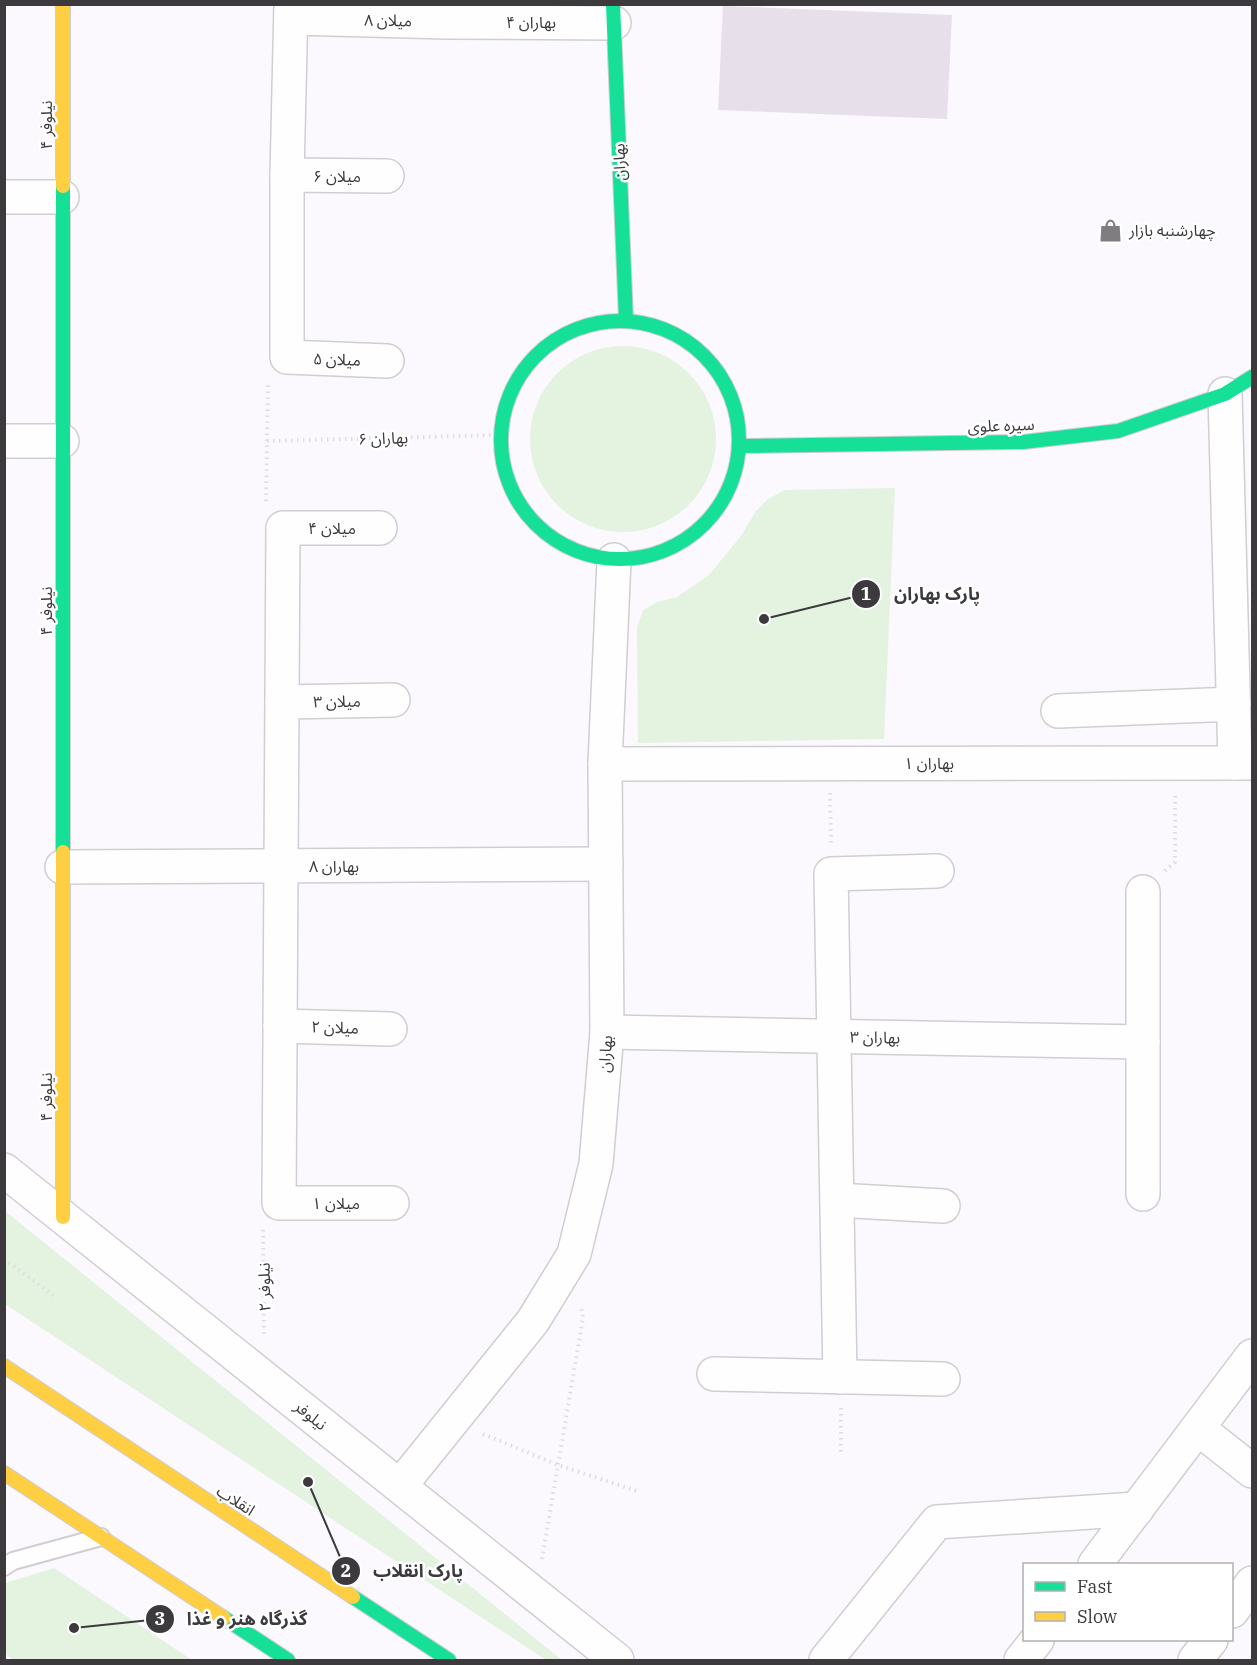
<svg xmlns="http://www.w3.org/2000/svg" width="1257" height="1665" font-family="'IBM Plex Serif','Noto Sans Arabic',serif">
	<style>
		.green { fill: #e3f3e0 }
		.building { fill: #e7e0eb }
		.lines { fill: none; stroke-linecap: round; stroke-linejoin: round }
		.lane-casing { stroke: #d0ced1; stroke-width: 20 }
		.street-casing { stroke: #d0ced1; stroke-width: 36 }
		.fast-casing { stroke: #d0ced1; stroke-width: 16 }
		.slow-casing { stroke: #d0ced1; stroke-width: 16 }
		.path { stroke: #ddddde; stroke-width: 4; stroke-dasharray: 1.5 4.5; stroke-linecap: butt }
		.lane { stroke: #fefeff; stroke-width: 16 }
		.street { stroke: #fefeff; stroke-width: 33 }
		.fast { stroke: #16e098; stroke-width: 14 }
		.slow { stroke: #ffcf43; stroke-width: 14 }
		.labels { text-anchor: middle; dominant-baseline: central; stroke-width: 5; stroke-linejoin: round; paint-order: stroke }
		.street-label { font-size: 16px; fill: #3c3a3d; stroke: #fff }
		.poi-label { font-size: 16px; fill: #3c3a3d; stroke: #fff; text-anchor: start }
		.leader { fill: none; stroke: #3c3a3d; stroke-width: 2 }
		.callout-dot { fill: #3c3a3d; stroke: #fff; stroke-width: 2 }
		.mark-label { font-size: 18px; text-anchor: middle; font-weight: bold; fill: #fff }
		.callout-label { font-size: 18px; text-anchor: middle; font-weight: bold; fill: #3c3a3d; stroke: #fff; stroke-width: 5; stroke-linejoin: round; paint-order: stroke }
	</style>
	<rect width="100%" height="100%" fill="#fbf9fd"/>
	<g class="green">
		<circle cx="623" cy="439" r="93"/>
		<path d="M895 488 884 739 638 743 637 628 643 610 657 602 677 597 709 575 741 536 756 511 768 499 785 490Z"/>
		<path d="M4 1211H5L562 1660H546L5 1304Z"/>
		<path d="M54 1568 192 1660H14L5 1654V1583Z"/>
	</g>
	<path class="building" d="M723 6 952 15 947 119 718 110Z"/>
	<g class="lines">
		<defs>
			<path id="lane" d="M4 1567 13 1561 101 1537"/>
			<g id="street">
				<path d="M291 4 287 175V357L387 361"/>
				<path d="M291 18 448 22 614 23"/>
				<path d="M287 175 387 176"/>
				<path d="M4 197H62"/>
				<path d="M1225 394 1235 763"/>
				<path d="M4 441H62"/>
				<path d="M380 528H283L279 1203H392"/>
				<path d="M282 702 393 700"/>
				<path d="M1058 711 1234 704"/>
				<path d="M605 764 1252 763"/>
				<path d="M62 867 606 864"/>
				<path d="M1143 892V1194"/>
				<path d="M280 1026 390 1029"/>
				<path d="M607 1032 1143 1042"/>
				<path d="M4 1170 617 1660"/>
				<path d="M837 1200 943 1206"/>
				<path d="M714 1374 943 1379"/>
				<path d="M840 1377 831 874 937 871"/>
				<path d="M1199 1429 1252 1471"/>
				<path d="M400 1486 533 1321 574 1254 596 1164 607 1032 605 764 614 560"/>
				<path d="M1095 1564 1252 1356"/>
				<path d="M1232 1611 1252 1583"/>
				<path d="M826 1660 937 1522 1137 1509"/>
				<path d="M1021 1660 1037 1640"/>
				<path d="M1195 1660 1211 1640"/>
			</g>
			<g id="fast">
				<path d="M613 4 626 320"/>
				<path d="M63 186V852"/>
				<circle cx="620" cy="440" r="119"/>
				<path d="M740 446 1023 442 1118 431 1225 394 1252 377"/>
				<path d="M353 1597 449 1660"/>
				<path d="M224 1618 288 1660"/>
			</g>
			<g id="slow">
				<path d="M63 4V186"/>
				<path d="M63 852V1217"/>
				<path d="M4 1366 353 1597"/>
				<path d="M4 1473 224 1618"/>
			</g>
		</defs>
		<use href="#lane" class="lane-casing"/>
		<use href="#street" class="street-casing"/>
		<use href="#fast" class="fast-casing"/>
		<use href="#slow" class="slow-casing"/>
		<g class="path">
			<path d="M267 441 500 435"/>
			<path d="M266 501 268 383"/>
			<path d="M830 793 831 843"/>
			<path d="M1165 871 1175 862V793"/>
			<path d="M263 1230 264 1337"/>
			<path d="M4 1259 56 1297"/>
			<path d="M841 1408V1456"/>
			<path d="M483 1434 558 1465 637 1491"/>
			<path d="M542 1559 583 1318 581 1306"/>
		</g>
		<use href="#lane" class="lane"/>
		<use href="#street" class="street"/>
		<use href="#fast" class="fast"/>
		<use href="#slow" class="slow"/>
	</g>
	<defs>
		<symbol id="shop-bare" viewBox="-9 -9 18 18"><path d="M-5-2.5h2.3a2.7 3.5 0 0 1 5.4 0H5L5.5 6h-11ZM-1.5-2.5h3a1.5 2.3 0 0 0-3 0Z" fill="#7f7d80" stroke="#fff" stroke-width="2.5" paint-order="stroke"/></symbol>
	</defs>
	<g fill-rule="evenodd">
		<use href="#shop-bare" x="1094" y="214" width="33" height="33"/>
	</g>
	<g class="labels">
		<g class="street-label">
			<text transform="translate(388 20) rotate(1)">میلان ۸</text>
			<text x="531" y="22">بهاران ۴</text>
			<text transform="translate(46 125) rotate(-90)">نیلوفر ۴</text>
			<text transform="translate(619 162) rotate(-92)">بهاران</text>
			<text x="337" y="176">میلان ۶</text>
			<text transform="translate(337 359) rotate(2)">میلان ۵</text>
			<text transform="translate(1001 425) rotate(-2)">سیره علوی</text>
			<text transform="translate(383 438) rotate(-2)">بهاران ۶</text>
			<text x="332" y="528">میلان ۴</text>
			<text transform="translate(46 611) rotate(-90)">نیلوفر ۴</text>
			<text transform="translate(337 701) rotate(-1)">میلان ۳</text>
			<text x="929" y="763">بهاران ۱</text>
			<text x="334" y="866">بهاران ۸</text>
			<text transform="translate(335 1027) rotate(2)">میلان ۲</text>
			<text transform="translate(875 1037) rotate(1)">بهاران ۳</text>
			<text transform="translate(605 1054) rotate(-86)">بهاران</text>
			<text transform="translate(46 1097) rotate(-90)">نیلوفر ۴</text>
			<text x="336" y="1203">میلان ۱</text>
			<text transform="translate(264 1287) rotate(-91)">نیلوفر ۲</text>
			<text transform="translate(311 1415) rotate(39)">نیلوفر</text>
			<text transform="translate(236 1500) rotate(33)">انقلاب</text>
		</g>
		<g class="poi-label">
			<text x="1129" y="230">چهارشنبه بازار</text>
		</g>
	</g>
	<path class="leader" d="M764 619L866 594M308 1482L346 1571M74 1628L160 1619"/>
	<g class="callout-dot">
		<circle cx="764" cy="619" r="6"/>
		<circle cx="308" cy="1482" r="6"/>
		<circle cx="74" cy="1628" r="6"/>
		<circle cx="866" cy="594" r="15"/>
		<circle cx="346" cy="1571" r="15"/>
		<circle cx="160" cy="1619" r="15"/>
	</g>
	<g class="mark-label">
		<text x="866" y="600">1</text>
		<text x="346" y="1577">2</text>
		<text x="160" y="1625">3</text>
	</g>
	<g class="callout-label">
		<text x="937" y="600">پارک بهاران</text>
		<text x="418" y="1577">پارک انقلاب</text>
		<text x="247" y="1625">گذرگاه هنر و غذا</text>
	</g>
	<rect width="1257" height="1665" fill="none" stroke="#3c3a3d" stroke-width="12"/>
	<rect x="1023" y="1563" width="210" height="78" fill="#ffffff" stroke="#b1b0b1" stroke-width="1.5"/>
	<rect x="1035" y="1582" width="30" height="9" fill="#16e098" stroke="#b1b0b1" stroke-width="1.5"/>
	<text x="1077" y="1593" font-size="18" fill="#3c3a3d">Fast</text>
	<rect x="1035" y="1612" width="30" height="9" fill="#ffcf43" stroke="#b1b0b1" stroke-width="1.5"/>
	<text x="1077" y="1623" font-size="18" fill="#3c3a3d">Slow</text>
</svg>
